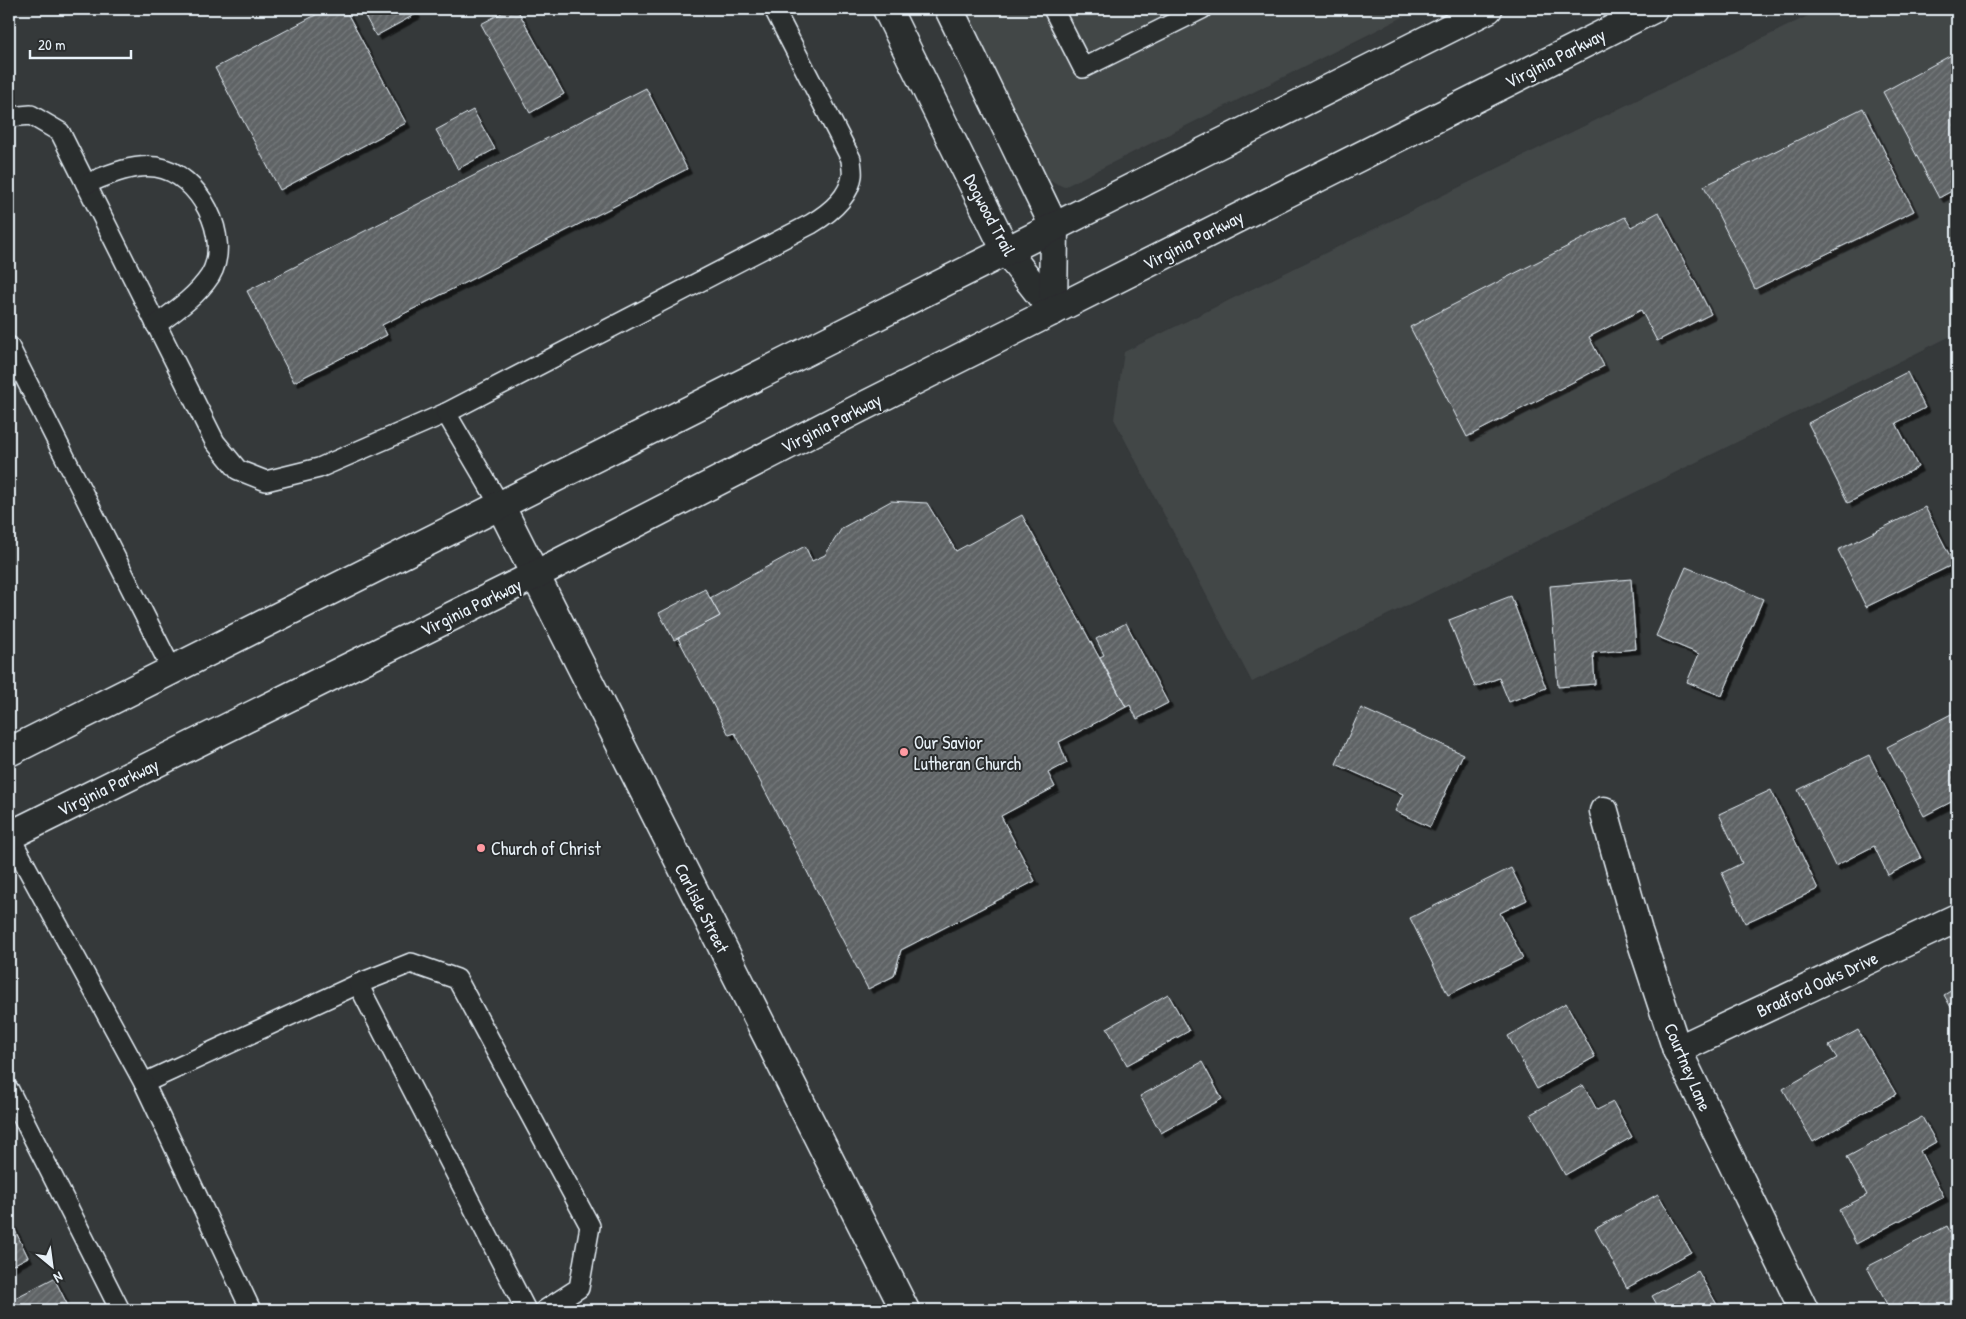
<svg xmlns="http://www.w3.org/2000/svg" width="1966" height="1319" font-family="'Patrick Hand',sans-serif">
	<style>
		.built { fill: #424647 }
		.building { fill: url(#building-hatch); stroke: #e8f1f8; filter: url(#shadow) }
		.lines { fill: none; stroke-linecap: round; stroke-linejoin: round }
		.lane-casing { stroke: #e8f1f8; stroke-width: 22 }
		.street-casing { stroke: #e8f1f8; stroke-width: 31 }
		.secondary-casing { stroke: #e8f1f8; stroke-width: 31 }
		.lane { stroke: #2a2d2e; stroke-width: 19 }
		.street { stroke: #2a2d2e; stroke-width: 28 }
		.secondary { stroke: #2a2d2e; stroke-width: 28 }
		.poi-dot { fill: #ff9aa2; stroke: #2a2d2e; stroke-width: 2 }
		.labels { text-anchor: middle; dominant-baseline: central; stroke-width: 4; stroke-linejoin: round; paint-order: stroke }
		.street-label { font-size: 18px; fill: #e8f1f8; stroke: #2a2d2e }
		.poi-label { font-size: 18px; fill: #e8f1f8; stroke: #2a2d2e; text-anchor: start }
	</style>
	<defs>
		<pattern id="building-hatch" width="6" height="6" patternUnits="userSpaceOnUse" patternTransform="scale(1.25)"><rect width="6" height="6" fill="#5f6365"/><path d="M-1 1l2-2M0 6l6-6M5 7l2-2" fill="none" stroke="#767a7c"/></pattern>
		<filter id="shadow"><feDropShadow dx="4.5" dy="4.5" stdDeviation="0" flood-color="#0009"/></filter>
	</defs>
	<rect width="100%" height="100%" fill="#35393a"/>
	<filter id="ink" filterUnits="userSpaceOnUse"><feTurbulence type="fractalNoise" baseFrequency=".02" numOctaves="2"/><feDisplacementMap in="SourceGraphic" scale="10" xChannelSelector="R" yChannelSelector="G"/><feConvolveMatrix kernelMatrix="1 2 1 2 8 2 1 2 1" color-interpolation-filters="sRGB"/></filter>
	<g filter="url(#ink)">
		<g class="built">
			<path d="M965 9H1419L1064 187 1047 179Z"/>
			<path d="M1822 9H1957V333L1252 682 1114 419 1124 352Z"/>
		</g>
		<g class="building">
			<path d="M327 9H345L406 123 280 190 215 68Z"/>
			<path d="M361 9H413L416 14 376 36Z"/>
			<path d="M509 9H517L564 94 530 113 481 24Z"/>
			<path d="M1957 52V188L1939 198 1883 92Z"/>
			<path d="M646 88 687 169 382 325 387 335 294 382 247 291Z"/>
			<path d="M1863 108 1914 211 1755 289 1704 186Z"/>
			<path d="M473 110 495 149 458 169 436 130Z"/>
			<path d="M1659 212 1711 314 1657 341 1641 310 1589 337 1604 366 1467 437 1410 327 1625 217 1631 227Z"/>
			<path d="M1907 372 1925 408 1896 423 1918 467 1848 503 1808 423Z"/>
			<path d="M891 501 927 503 956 551 1022 515 1126 707 1059 742 1067 763 1048 773 1055 787 1001 816 1035 881 901 950 894 976 868 989 735 733 729 735 678 638 720 616 710 598 805 546 812 561 825 555 842 528Z"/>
			<path d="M1925 507 1954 564 1866 607 1838 550Z"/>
			<path d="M1686 567 1763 599 1722 696 1687 682 1699 654 1656 636Z"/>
			<path d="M1631 579 1636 649 1593 653 1595 684 1558 687 1550 586Z"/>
			<path d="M705 589 720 616 674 640 659 613Z"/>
			<path d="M1511 596 1546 688 1509 702 1499 678 1475 687 1449 620Z"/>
			<path d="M1126 623 1168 703 1137 719 1130 705 1126 707 1100 657 1104 655 1096 639Z"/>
			<path d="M1361 708 1463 754 1430 827 1395 811 1403 794 1336 764Z"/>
			<path d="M1957 711V799L1924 816 1887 747Z"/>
			<path d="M1869 755 1921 858 1888 875 1874 846 1835 866 1798 790Z"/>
			<path d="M1771 790 1818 889 1745 923 1722 873 1742 863 1719 814Z"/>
			<path d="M1511 868 1527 900 1500 913 1523 958 1448 995 1410 918Z"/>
			<path d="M1957 987V1018L1944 995Z"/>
			<path d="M1168 994 1189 1031 1127 1065 1107 1028Z"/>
			<path d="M1566 1003 1595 1057 1537 1089 1508 1036Z"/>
			<path d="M1858 1030 1896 1094 1813 1142 1783 1089 1837 1058 1829 1046Z"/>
			<path d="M1202 1062 1222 1099 1161 1133 1140 1096Z"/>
			<path d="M1583 1085 1597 1110 1613 1102 1632 1137 1565 1175 1531 1114Z"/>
			<path d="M1922 1117 1936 1142 1920 1151 1944 1197 1856 1244 1839 1210 1867 1195 1847 1157Z"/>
			<path d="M1658 1194 1691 1252 1627 1288 1595 1229Z"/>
			<path d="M9 1218 28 1257 9 1267Z"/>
			<path d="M1947 1226 1957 1245V1310H1890L1867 1267Z"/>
			<path d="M1698 1271 1720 1310H1660L1652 1296Z"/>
			<path d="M54 1278 70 1310H9V1301Z"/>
		</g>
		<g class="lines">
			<defs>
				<g id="lane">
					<path d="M1053 9 1083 68 1202 9"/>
					<path d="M9 117 31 115 60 132 215 442 238 470 266 481 319 468 446 413"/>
					<path d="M86 184C108 175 132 164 156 167 199 173 233 238 210 276 197 296 175 311 156 325"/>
					<path d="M9 346 172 670"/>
					<path d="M500 505 446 413 811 224C828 214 849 198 852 176 853 171 851 164 851 159L774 9"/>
					<path d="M9 835 144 1083 358 984 411 963 457 979 590 1226 579 1288 545 1310"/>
					<path d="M358 984 526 1310"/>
					<path d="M144 1083 251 1310"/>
					<path d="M9 1090 120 1310"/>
				</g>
				<g id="street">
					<path d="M887 9 1006 251 1053 311"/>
					<path d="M949 9 1054 226 1053 311"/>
					<path d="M500 505 905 1310"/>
					<path d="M1604 811 1638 931 1677 1050 1804 1310"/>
					<path d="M1677 1050 1957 918"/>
				</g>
				<g id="secondary">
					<path d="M9 752 1488 9"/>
					<path d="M9 836 535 575 858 409 1653 9"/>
				</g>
			</defs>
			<use href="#lane" class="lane-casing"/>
			<use href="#street" class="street-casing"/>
			<use href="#secondary" class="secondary-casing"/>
			<use href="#lane" class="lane"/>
			<use href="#street" class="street"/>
			<use href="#secondary" class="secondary"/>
		</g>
	</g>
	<g class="poi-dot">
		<circle cx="904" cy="752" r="5"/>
		<circle cx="481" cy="848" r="5"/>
	</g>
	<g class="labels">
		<g class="street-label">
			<text transform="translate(1555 58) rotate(-27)">Virginia Parkway</text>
			<text transform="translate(990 215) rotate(62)">Dogwood Trail</text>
			<text transform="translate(1193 240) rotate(-27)">Virginia Parkway</text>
			<text transform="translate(831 423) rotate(-27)">Virginia Parkway</text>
			<text transform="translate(471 607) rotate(-26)">Virginia Parkway</text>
			<text transform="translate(108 787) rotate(-26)">Virginia Parkway</text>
			<text transform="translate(702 908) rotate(63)">Carlisle Street</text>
			<text transform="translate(1817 984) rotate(-25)">Bradford Oaks Drive</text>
			<text transform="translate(1688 1067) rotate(67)">Courtney Lane</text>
		</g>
		<g class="poi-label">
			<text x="914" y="742">Our Savior<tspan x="914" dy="21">Lutheran Church</tspan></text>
			<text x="491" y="848">Church of Christ</text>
		</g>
	</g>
	<rect width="1966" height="1319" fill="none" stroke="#2a2d2e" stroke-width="30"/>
	<rect x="15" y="15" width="1936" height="1289" fill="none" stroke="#e8f1f8" stroke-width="2" filter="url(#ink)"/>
	<g transform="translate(52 1266) rotate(151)" stroke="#2a2d2e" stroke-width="4" paint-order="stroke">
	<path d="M0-4L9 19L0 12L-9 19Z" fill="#e8f1f8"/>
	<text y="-8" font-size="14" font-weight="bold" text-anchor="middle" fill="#e8f1f8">N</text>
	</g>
	<path d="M30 50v8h101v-8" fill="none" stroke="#e8f1f8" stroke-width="2.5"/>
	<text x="38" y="50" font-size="15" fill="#e8f1f8" stroke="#2a2d2e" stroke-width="4" paint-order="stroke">20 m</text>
</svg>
